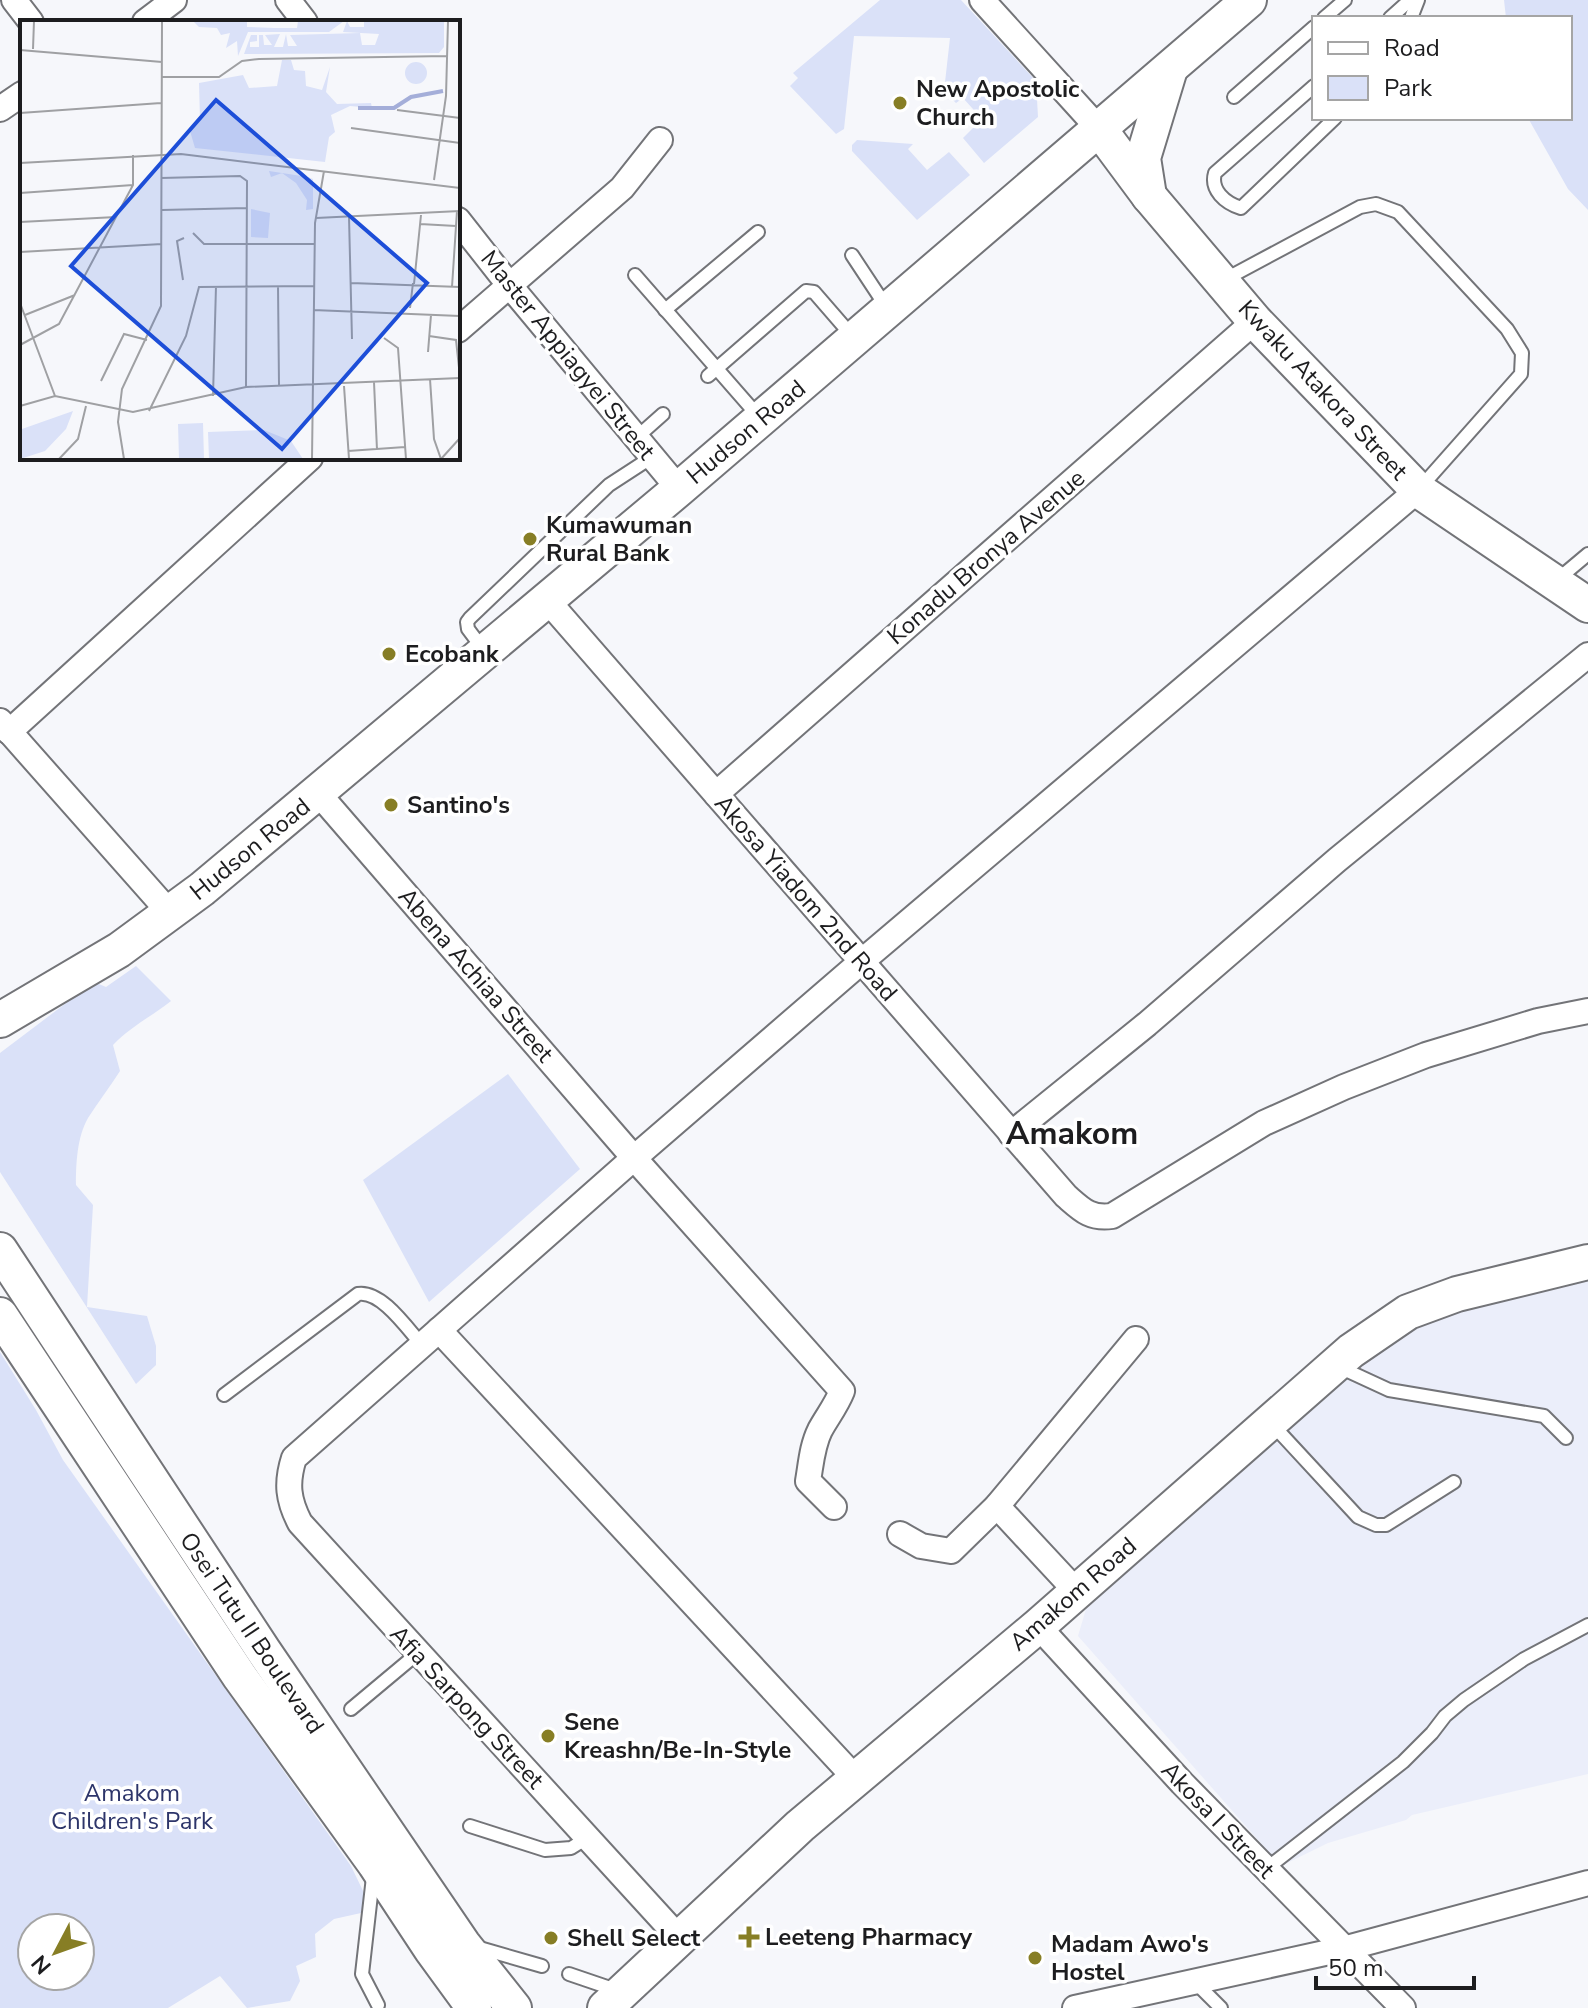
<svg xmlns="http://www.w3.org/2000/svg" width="1588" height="2008" font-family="'Nunito Sans',sans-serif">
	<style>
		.built { fill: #ebeefa }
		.green { fill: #dae1f8; fill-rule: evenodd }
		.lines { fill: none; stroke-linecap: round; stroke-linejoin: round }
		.lane-casing { stroke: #737478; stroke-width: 16 }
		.street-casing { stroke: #737478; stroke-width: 28 }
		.secondary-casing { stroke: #737478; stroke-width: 38 }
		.lane { stroke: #fff; stroke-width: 12 }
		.street { stroke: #fff; stroke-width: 24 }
		.secondary { stroke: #fff; stroke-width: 34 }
		.poi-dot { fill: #877e25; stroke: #fff; stroke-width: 3 }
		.labels { text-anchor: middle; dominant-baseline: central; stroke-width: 7; stroke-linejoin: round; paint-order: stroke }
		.poi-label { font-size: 24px; font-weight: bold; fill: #1d1d1f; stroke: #fff; text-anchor: start }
		.street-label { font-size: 24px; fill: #1d1d1f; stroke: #fff }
		.park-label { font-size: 24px; fill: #2d356a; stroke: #fff }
		.district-label { font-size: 32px; font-weight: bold; fill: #1d1d1f; stroke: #fff }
		.inset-river { fill: none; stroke: #a4aed9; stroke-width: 4 }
		.inset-road { fill: none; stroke: #9fa0a3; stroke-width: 2 }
		.view { fill: #1d4ed8; fill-opacity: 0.15; stroke: #1d4ed8; stroke-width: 4 }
		.inset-edge { fill: none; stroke: #1d1d1f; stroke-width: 4 }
	</style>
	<rect width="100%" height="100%" fill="#f6f7fb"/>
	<path class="built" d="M1588 1281V1774L1412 1815 1406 1820 1328 1843 1281 1866 1078 1636 1086 1609 1388 1340 1478 1304Z"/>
	<g class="green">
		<path d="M880 0H961L1036 81 1038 117 984 163 963 138 982 119 963 98 956 103 944 91 950 38 854 36 844 129 836 134 790 86 798 78 793 73Z"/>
		<path d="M1504 0H1588V210L1568 189 1528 118H1570V18H1506Z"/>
		<path d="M857 140 913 144 908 149 927 170 949 152 970 175 917 220 852 151V145Z"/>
		<path d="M136 966 171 1001C152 1016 130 1027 113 1045L120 1071C110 1087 98 1102 88 1118 77 1137 76 1164 76 1185L93 1205 87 1307 147 1316 156 1346V1365L136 1384 0 1172V1053L94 982 106 987Z"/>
		<path d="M508 1074 580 1169 429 1302 363 1180Z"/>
		<path d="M0 1352 36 1410 63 1460 351 1866 365 1895 361 1913 334 1919 315 1934 316 1957 296 1966 300 1981 290 2001 247 2008 220 1976 168 2008H0ZM32 1928H80V1976H32Z"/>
	</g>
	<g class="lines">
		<defs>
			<g id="lane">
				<path d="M1324 18 1345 0"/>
				<path d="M1390 18 1410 0"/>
				<path d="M1411 18 1418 0"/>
				<path d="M1314 86 1215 173C1210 190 1225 203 1241 208L1335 118"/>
				<path d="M1234 97 1314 27"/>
				<path d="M852 255 887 308"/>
				<path d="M635 275 759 417"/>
				<path d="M1222 281 1360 207 1376 204 1398 212 1507 329 1522 353 1521 374 1420 488"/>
				<path d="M665 310 758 232"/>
				<path d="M708 376 806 291 814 292 853 337"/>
				<path d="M636 438 663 414"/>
				<path d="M1557 580 1588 554"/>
				<path d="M483 649 468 629 467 622 470 618 609 485 652 457"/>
				<path d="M1337 1366 1389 1390 1544 1416 1566 1438"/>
				<path d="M224 1395 358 1294C381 1290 407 1328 422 1345"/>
				<path d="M1272 1424 1358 1517 1376 1525H1386L1454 1482"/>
				<path d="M351 1709 418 1653"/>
				<path d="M470 1826 545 1850 571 1848 587 1838"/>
				<path d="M1266 1869 1403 1762 1432 1733 1445 1716 1464 1700 1524 1659 1588 1625"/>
				<path d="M373 1877 362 1974 378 2005"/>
				<path d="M476 1947 542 1966"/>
				<path d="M569 1974 616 1990"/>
				<path d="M1195 1982 1221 2008"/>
			</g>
			<g id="street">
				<path d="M14 0 31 22"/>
				<path d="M288 0 305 22"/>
				<path d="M982 0 1100 130"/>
				<path d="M145 22 174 0"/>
				<path d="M0 109 22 94"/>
				<path d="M458 220 510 286 679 489"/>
				<path d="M458 330 622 188 660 140"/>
				<path d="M547 600 1066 1196C1082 1210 1090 1219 1112 1216L1264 1123 1344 1087 1426 1055 1538 1021 1588 1011"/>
				<path d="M0 721 170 913"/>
				<path d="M9 732 310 458"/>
				<path d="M318 793 634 1158 842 1391C836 1406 827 1417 820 1430 812 1446 811 1464 808 1481L834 1507"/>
				<path d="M716 794 1255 321"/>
				<path d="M1011 1134 1147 1024 1337 860 1588 655"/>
				<path d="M439 1330 856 1779"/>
				<path d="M997 1506 1077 1592"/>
				<path d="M900 1534 921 1546 951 1551 997 1506 1136 1339"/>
				<path d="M1038 1626 1182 1783 1403 2008"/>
				<path d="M681 1940 300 1523C288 1500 286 1483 294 1458L634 1158 861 962 1418 490"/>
				<path d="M1075 2008 1343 1949 1588 1883"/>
			</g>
			<g id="secondary">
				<path d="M1100 130 1149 196 1255 321 1418 490 1588 605"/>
				<path d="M1149 196 1143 158 1170 69"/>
				<path d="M0 1020 119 950 202 889 679 489 1249 0"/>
				<path d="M0 1250 263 1650 463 1944 514 2008"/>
				<path d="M0 1315 240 1677 375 1864 431 1949 474 2008"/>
				<path d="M605 2008 800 1826 1038 1626 1351 1351 1408 1312 1457 1294 1588 1262"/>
			</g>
		</defs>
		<use href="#lane" class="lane-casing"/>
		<use href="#street" class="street-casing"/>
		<use href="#secondary" class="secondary-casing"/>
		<use href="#lane" class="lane"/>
		<use href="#street" class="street"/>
		<use href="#secondary" class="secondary"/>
	</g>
	<g class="poi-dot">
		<circle cx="900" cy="103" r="8"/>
		<circle cx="530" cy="539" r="8"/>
		<circle cx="389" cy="654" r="8"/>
		<circle cx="391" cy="805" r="8"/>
		<circle cx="548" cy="1736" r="8"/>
		<path d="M745 1925h8v8h8v8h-8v8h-8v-8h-8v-8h8z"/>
		<circle cx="551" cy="1938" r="8"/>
		<circle cx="1035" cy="1958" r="8"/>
	</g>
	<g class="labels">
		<g class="poi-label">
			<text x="916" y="89">New Apostolic<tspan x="916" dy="28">Church</tspan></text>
			<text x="546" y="525">Kumawuman<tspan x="546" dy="28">Rural Bank</tspan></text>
			<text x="405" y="654">Ecobank</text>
			<text x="407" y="805">Santino's</text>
			<text x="564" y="1722">Sene<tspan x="564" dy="28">Kreashn/Be-In-Style</tspan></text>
			<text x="765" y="1937">Leeteng Pharmacy</text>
			<text x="567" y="1938">Shell Select</text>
			<text x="1051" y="1944">Madam Awo's<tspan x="1051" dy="28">Hostel</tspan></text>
		</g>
		<g class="street-label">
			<text transform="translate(568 355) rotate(51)">Master Appiagyei Street</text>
			<text transform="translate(1323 390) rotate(47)">Kwaku Atakora Street</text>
			<text transform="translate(746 432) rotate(-40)">Hudson Road</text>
			<text transform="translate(986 557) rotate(-41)">Konadu Bronya Avenue</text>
			<text transform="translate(250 849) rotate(-39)">Hudson Road</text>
			<text transform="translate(806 898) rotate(49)">Akosa Yiadom 2nd Road</text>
			<text transform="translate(476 975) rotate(49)">Abena Achiaa Street</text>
			<text transform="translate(1073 1594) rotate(-41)">Amakom Road</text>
			<text transform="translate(252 1633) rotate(56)">Osei Tutu II Boulevard</text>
			<text transform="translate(467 1707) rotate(47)">Afia Sarpong Street</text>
			<text transform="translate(1218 1820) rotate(46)">Akosa I Street</text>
		</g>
		<g class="park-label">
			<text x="132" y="1793">Amakom<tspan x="132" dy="28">Children's Park</tspan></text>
		</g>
		<g class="district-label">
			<text x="1072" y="1133">Amakom</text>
		</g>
	</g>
	<g transform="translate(20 20)">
		<rect width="440" height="440" fill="#f6f7fb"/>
		<path d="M173 1H252L227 2V7L254 8H277L278 1H324L309 12H228L218 36 217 21 206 28 210 13 201 15 197 8 179 7ZM327 1 330 7H344V1H424V27L419 33 224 34 231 15H237V21L230 22V27H239V15H243L244 25H252L245 15 260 14 254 27H263L266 14 268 26H277L270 15 340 13 342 25H355L359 14 323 12ZM262 40H271L274 50 285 51 286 66 302 70 310 47 306 72 317 84 351 83 352 88 330 86 311 95 315 112 309 117 305 142 175 128 170 111 180 101 179 63 223 55 229 68 257 66ZM385 53a11 11 0 1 1 22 0a11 11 0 1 1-22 0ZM249 151 288 157 293 159V189L286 190 287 180 276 163 262 153 251 157ZM231 189 250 193 248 218 231 217ZM53 391 46 409 25 431 0 439 2 409ZM183 403 184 439H159L158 404ZM244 410 271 421 283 439H189L188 412Z" fill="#dae1f8"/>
		<path class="inset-river" d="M338 88H374L391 77 423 71"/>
		<path class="inset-road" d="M13 29 14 1M0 30 142 42M142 57H199L222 41 239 39 427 36M377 90 440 98M0 93 141 83M331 108 440 123M0 143 161 134 440 168M141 158 220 156 227 161 226 367M414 160 426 76 428 1M0 173 113 165M142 190 227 188M329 197 332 319M296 198 440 191M0 202 96 197M400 204 436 206M173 213 184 224H295M0 232 142 224M163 260 157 221 164 218M331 263 440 267M394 264 401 195M258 266 259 365M432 267 437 191M0 283 35 376M390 288 393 263M293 290 440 296M5 295 55 275M409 316 436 320 440 357M364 318 378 328 386 439M0 325 39 304 113 165V135M408 332 411 295M410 359 414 419 421 439 440 418M81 361 104 314 127 320M354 362 357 430M324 366 329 439M193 376 196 266M0 386 35 376 113 392 226 367 440 358M129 391 166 316 179 267 294 266M328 431 385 427M39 439 58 419 66 386M104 439 98 402 102 369 141 286 142 1M292 439 295 203 304 151"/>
		<path class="view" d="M196 80 407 263 262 429 51 246Z"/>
		<rect width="440" height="440" class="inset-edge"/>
	</g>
	<rect x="1312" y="16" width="260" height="104" fill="#ffffff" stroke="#a5a5a5" stroke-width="2"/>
	<rect x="1328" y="42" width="40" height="12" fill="#ffffff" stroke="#a5a5a5" stroke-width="2"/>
	<text x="1384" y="56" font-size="24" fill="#1d1d1f">Road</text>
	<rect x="1328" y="76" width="40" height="24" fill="#dae1f8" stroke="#a5a5a5" stroke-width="2"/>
	<text x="1384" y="96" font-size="24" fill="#1d1d1f">Park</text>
	<g transform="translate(56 1952) rotate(229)"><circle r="38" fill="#ffffff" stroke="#a5a5a5" stroke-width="2"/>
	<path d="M0-6L14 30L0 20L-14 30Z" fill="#877e25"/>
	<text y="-12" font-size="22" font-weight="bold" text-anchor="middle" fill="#1d1d1f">N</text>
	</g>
	<path d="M1316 1976v12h158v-12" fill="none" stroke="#1d1d1f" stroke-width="4"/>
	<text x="1328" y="1976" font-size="24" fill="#1d1d1f" stroke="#ffffff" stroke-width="6" paint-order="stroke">50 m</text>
</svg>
